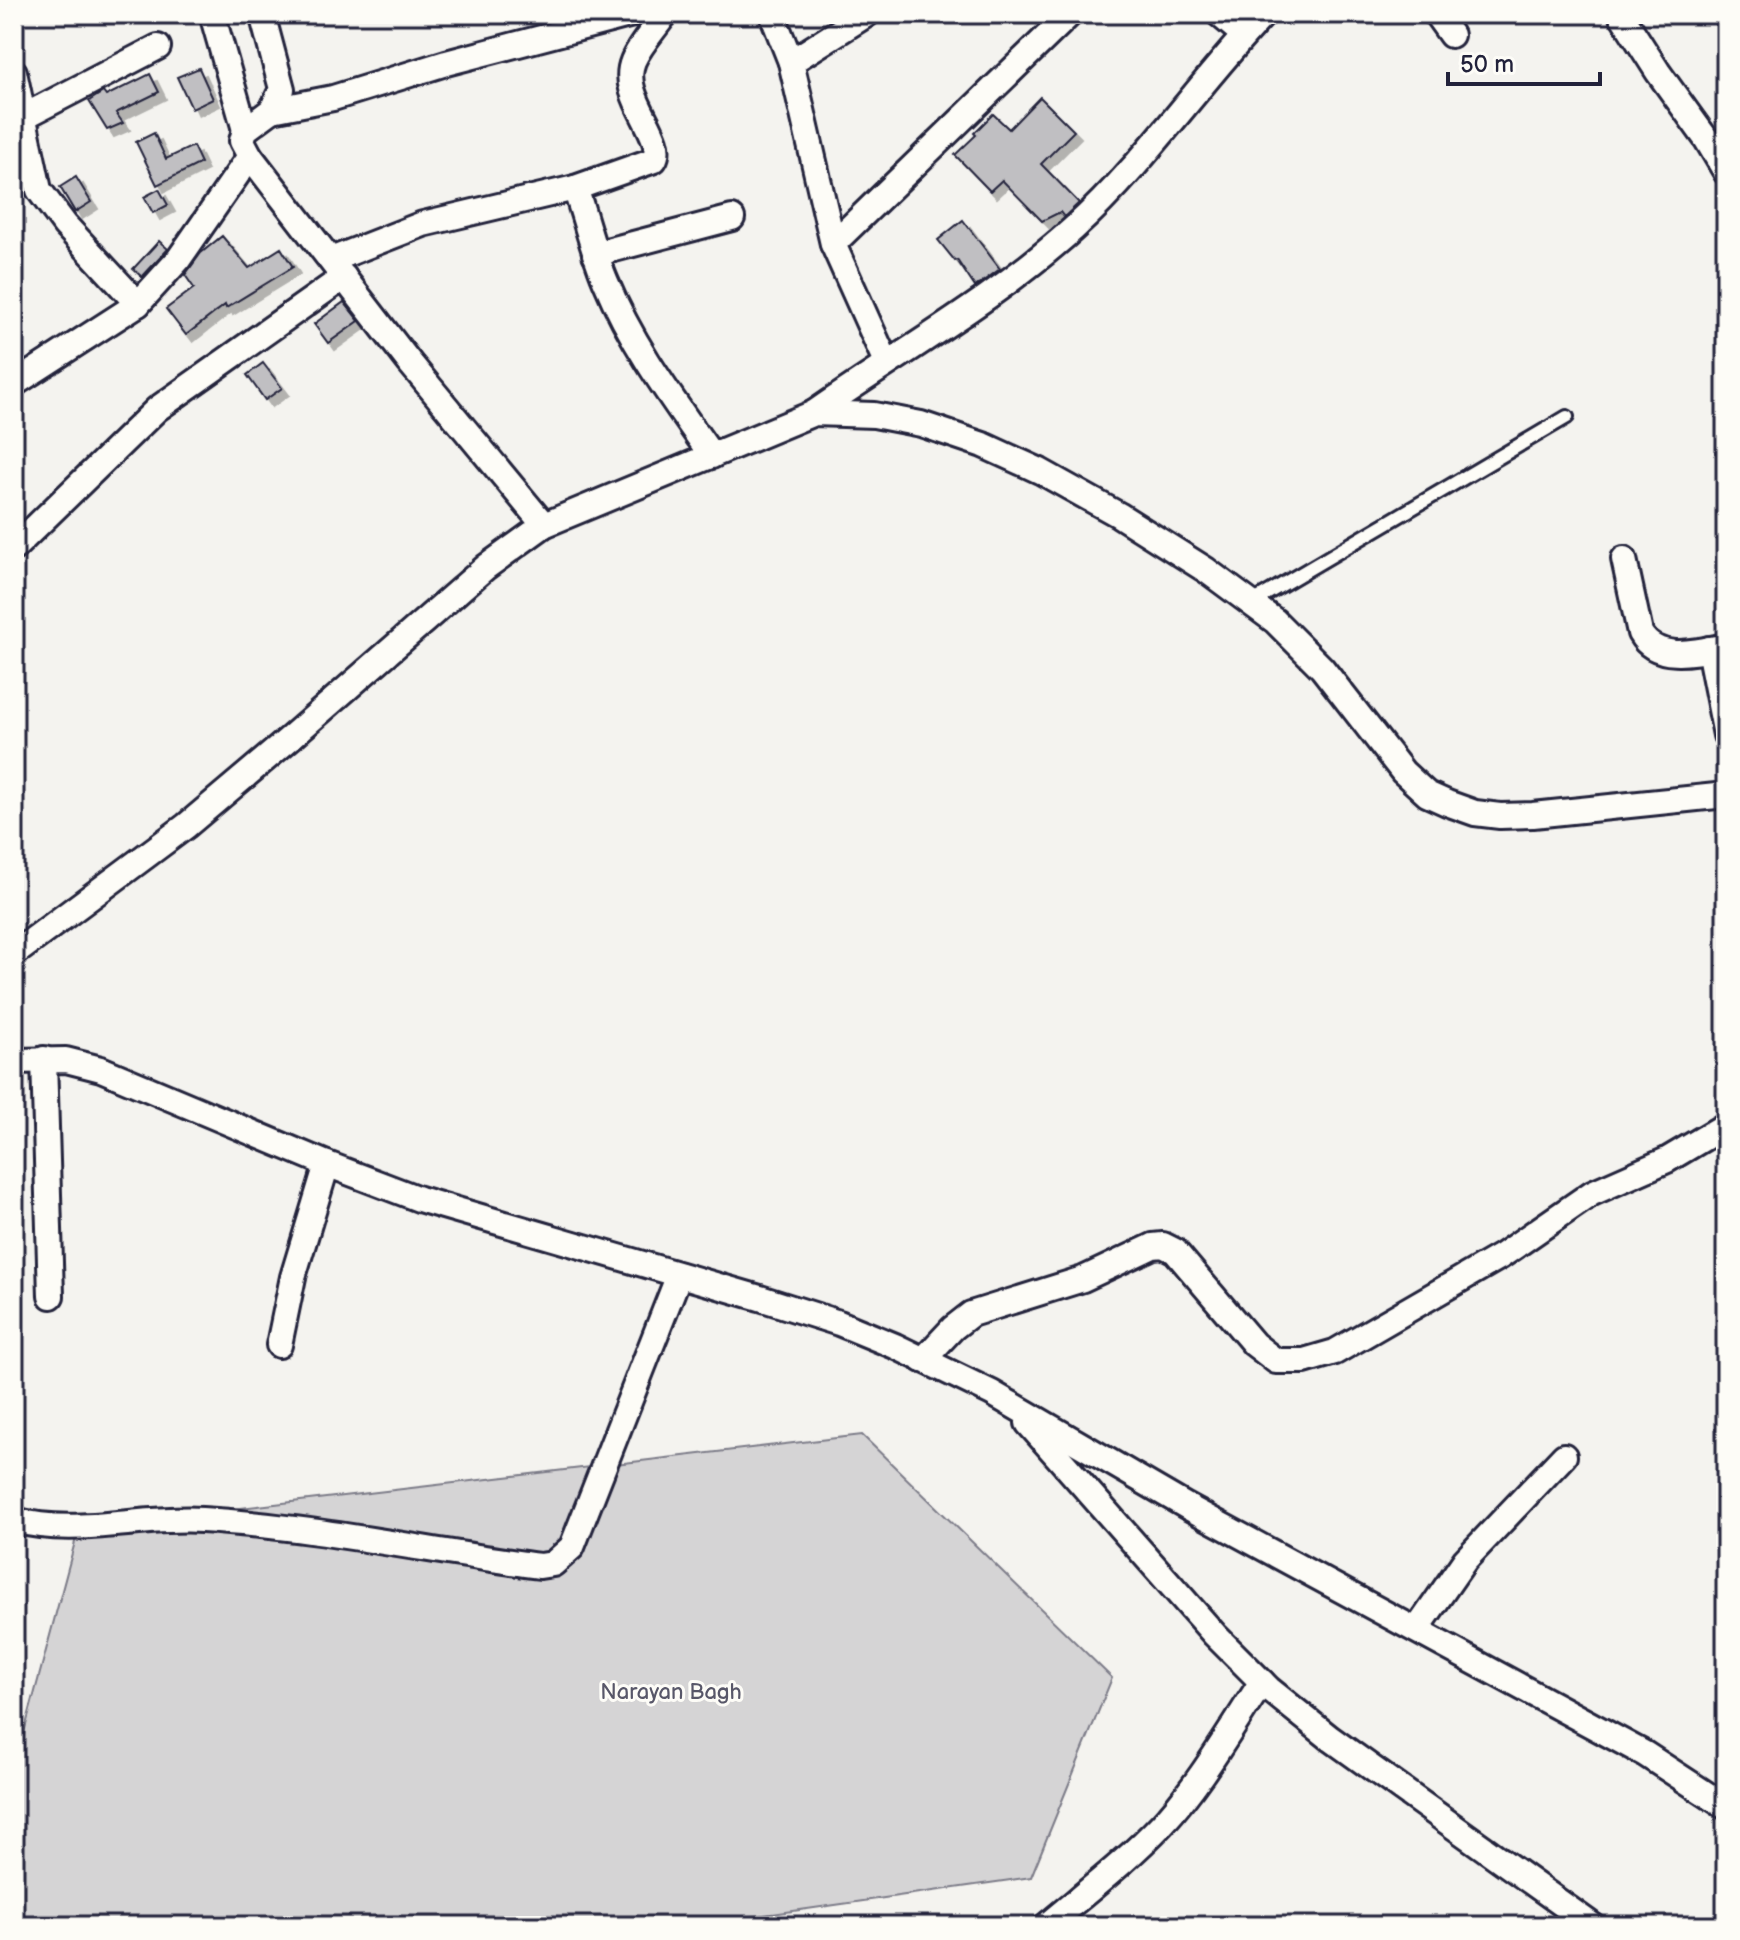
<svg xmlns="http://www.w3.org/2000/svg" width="1740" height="1940" font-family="'Balsamiq Sans',sans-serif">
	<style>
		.green { fill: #d5d4d5; stroke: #7c7b88; stroke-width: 2 }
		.building { fill: #c0bfc2; stroke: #22223b; stroke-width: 2; filter: url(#shadow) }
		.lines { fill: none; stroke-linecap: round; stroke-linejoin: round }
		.service-casing { stroke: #22223b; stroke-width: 18 }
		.minor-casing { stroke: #22223b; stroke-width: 30 }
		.service { stroke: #fdfcf7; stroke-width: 12 }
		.minor { stroke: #fdfcf7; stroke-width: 24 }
		.labels { text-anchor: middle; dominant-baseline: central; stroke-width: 6; stroke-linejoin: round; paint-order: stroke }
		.park-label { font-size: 22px; fill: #585769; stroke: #fdfcf7 }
	</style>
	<defs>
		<filter id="shadow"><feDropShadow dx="7" dy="7" stdDeviation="0" flood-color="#0004"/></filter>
	</defs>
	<rect width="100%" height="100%" fill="#f4f3ef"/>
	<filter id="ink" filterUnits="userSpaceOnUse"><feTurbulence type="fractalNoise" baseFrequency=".0125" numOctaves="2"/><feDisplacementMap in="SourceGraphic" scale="16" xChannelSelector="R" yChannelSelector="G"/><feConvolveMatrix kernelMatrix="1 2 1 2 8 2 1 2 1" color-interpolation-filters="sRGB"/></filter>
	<g filter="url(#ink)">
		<path class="green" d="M862 1435 1112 1678 1031 1877 687 1926H14V1770L79 1527Z"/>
		<g class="building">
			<path d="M199 68 213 99 192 109 177 77Z"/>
			<path d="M150 74 159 92 116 113 123 123 107 130 89 101 103 92 106 96Z"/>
			<path d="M1040 97 1074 131 1041 164 1079 203 1064 217 1060 212 1042 221 1002 180 990 191 955 155 976 135 974 133 993 114 1009 129Z"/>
			<path d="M154 133 166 159 193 146 201 163 157 185 136 142Z"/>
			<path d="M76 177 91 202 75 212 60 187Z"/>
			<path d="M159 189 168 205 153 213 144 197Z"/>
			<path d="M963 220 1000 269 975 287 957 260 955 261 938 240Z"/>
			<path d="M222 236 249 268 281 248 293 267 226 308 225 305 186 335 166 309 194 288 185 275 201 253Z"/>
			<path d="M159 241 168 249 142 277 133 269Z"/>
			<path d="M344 302 359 321 328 343 314 324Z"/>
			<path d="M263 363 282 388 265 400 247 375Z"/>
		</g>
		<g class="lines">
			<defs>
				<path id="service" d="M1251 603 1567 417"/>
				<g id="minor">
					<path d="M212 14 245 130"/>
					<path d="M262 14 282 89 272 110 245 130 242 141 250 156 410 363 544 525"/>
					<path d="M772 14 791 62 833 244 886 362"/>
					<path d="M1219 14 1244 35"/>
					<path d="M1436 14 1451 35"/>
					<path d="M1621 14 1658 72 1707 140 1726 172"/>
					<path d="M791 62 867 14"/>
					<path d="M14 72 39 190 65 225 138 304"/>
					<path d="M272 110 333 98 446 63 633 14"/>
					<path d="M23 117 158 47"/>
					<path d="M575 188C586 219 593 252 606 282 632 345 673 400 712 456"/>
					<path d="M833 244 1070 14"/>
					<path d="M595 254 732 218"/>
					<path d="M331 260 423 224 575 188 654 160C668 137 618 97 633 61 640 44 655 29 665 14"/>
					<path d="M14 384 138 304 178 260 250 156"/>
					<path d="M814 413C901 352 994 300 1073 229 1144 165 1198 84 1264 14"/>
					<path d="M14 548 157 409 344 277"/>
					<path d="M1624 559 1640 633C1657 663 1697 652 1726 646"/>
					<path d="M1709 649 1726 735"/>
					<path d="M14 954 186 826 289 739 486 567 544 525 814 413 874 415 921 424 983 445 1040 471 1119 515 1206 570 1275 621 1322 668 1403 772 1427 794 1447 803 1475 813 1500 816 1533 815 1726 795"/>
					<path d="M44 1059 51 1296"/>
					<path d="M14 1061 66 1060 101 1069 327 1164 419 1199 760 1298 839 1323 895 1346 992 1393 1186 1506 1645 1754 1726 1807"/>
					<path d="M279 1345 293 1277 327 1164"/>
					<path d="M923 1360 953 1328 971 1314 1083 1279 1153 1246 1163 1245 1175 1251 1254 1344 1276 1361H1304L1335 1352 1501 1256 1592 1193 1667 1160 1726 1125"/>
					<path d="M1028 1423 1215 1635 1269 1689 1330 1738 1593 1926"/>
					<path d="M14 1520C76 1537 139 1516 202 1520 316 1527 428 1551 540 1566L553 1564 572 1547 679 1275"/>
					<path d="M1417 1629 1465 1560 1564 1456"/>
					<path d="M1046 1926C1085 1893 1127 1861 1162 1824 1201 1782 1230 1730 1262 1682"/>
				</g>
			</defs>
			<use href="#service" class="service-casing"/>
			<use href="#minor" class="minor-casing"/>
			<use href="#service" class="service"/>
			<use href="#minor" class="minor"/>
		</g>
	</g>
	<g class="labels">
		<g class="park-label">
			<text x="671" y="1692">Narayan Bagh</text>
		</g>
	</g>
	<rect width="1740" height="1940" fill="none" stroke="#fdfcf7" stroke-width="48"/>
	<rect x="24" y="24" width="1692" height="1892" fill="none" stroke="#22223b" stroke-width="3" filter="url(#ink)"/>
	<path d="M1448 72v12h152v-12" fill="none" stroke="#22223b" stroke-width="4"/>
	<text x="1460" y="72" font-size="24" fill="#22223b" stroke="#fdfcf7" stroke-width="6" paint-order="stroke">50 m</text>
</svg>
